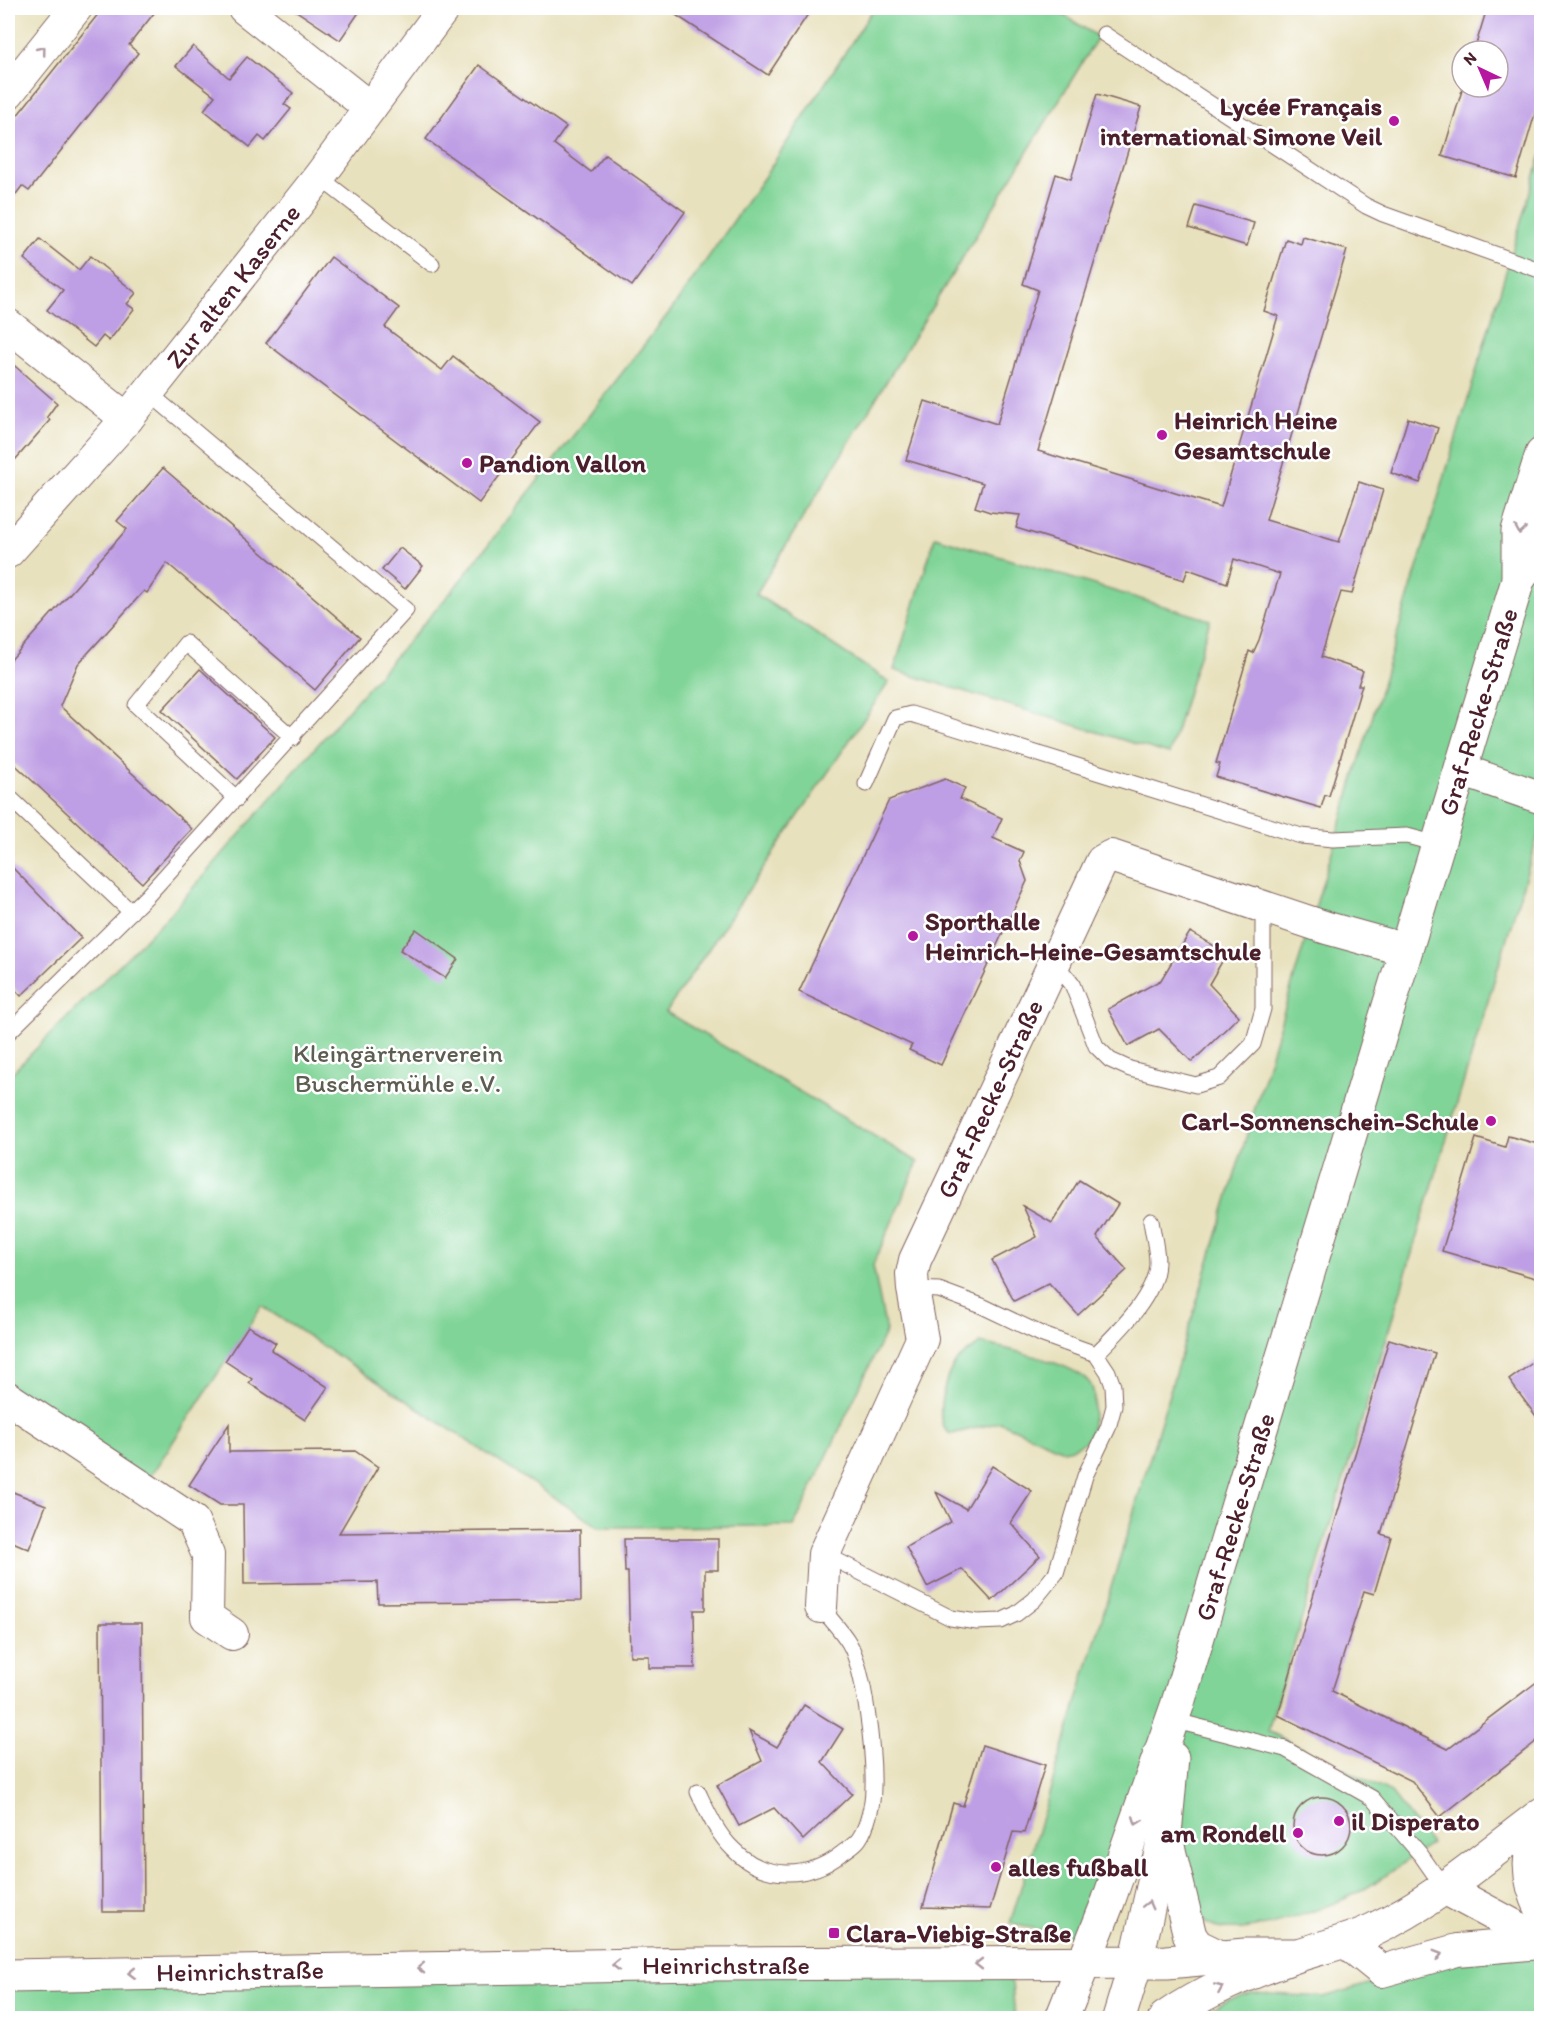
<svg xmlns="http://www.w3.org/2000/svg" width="1549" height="2026" font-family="Itim,sans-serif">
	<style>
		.green { fill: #80d497; stroke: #657a61; stroke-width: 1.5 }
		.building { fill: #be9ee4 }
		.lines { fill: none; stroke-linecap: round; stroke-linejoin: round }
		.service-casing { stroke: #81635e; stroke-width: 17 }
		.minor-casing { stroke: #81635e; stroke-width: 34 }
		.tertiary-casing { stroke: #81635e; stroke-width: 35 }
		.primary-casing { stroke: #81635e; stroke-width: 35 }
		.service { stroke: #fff; stroke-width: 15 }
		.minor { stroke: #fff; stroke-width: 32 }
		.tertiary { stroke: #fff; stroke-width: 33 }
		.primary { stroke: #fff; stroke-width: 33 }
		.oneway { stroke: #ae9aa0 }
		.poi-dot { fill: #b5179e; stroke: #fff; stroke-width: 2 }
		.labels { text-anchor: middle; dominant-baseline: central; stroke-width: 5; stroke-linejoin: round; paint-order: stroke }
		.poi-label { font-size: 26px; font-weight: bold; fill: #4a1f2b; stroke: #fff; text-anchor: start }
		.street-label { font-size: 26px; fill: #4a1f2b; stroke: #fff }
		.park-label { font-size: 26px; fill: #5d5e51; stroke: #fff }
	</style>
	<rect width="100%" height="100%" fill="#fff"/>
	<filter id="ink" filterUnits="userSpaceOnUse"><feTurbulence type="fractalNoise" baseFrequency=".0167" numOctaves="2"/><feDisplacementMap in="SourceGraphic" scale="12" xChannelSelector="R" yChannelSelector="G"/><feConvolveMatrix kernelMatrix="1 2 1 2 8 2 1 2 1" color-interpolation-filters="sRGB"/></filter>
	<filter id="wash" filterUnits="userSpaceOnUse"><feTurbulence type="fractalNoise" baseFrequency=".008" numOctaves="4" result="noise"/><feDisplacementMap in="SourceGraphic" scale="24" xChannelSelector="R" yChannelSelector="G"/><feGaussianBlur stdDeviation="1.35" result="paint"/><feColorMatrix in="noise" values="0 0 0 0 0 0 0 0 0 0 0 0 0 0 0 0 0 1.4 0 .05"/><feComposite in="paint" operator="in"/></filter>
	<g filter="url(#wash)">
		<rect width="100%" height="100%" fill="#e8e1bd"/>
		<g class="green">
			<path d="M874 8H1053L1098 37 756 594 889 682 666 1012 918 1162 873 1265 886 1331 794 1526 599 1527 262 1306 148 1480 8 1386V1077L170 914 453 590 675 305 767 173Z"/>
			<path d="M1541 155V825L1268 1731 1391 1793 1431 1844C1409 1859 1388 1875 1366 1888 1338 1905 1243 1940 1212 1926 1187 1915 1182 1849 1182 1824L1125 1814 1096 1897 1073 1936 1010 1924Z"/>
			<path d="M935 537 1210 620 1169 754 894 670Z"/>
			<path d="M980 1343C1004 1348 1080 1364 1091 1385 1097 1396 1092 1414 1092 1426 1091 1442 1078 1448 1063 1450L1000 1422 952 1434C931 1428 944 1378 954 1365 960 1356 973 1349 980 1343Z"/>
			<path d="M1541 1934V2018H1195L1223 2002 1252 1993 1324 1997Z"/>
			<path d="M994 1969 1012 1983 1015 2018H8V1980Z"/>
		</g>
		<g id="blocks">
			<g class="building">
				<path d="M103 8H158L129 45 138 53 29 191 22 186 8 205V127Z"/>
				<path d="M292 8H362L340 40Z"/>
				<path d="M665 8H812L768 75Z"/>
				<path d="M1487 8H1542V90L1516 178 1442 156 1463 87H1498V51H1474Z"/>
				<path d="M193 46 229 78 247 57 293 93 284 104 291 109 265 141 259 136 250 147 204 110 215 96 176 66Z"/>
				<path d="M479 65 566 127 554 144 591 172 605 155 685 212 632 286 426 139Z"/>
				<path d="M1097 94 1141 107 1038 451 1221 507 1278 316 1264 311 1286 239 1301 244 1303 237 1347 250 1266 520 1339 542 1359 482 1383 490 1352 594 1341 592 1321 657 1363 671 1358 685H1362L1329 796 1325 795 1321 808 1216 777 1220 764 1216 763 1249 651 1253 653 1259 640 1280 574 1234 559 1227 583 1188 569 1184 580 1016 528 1020 515 990 512 975 507 983 483 906 460 925 401 997 424 1038 290 1023 284 1056 174 1071 179Z"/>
				<path d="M1196 206 1254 223 1247 246 1189 228Z"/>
				<path d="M40 239 79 270 90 256 136 293 127 304 134 309 109 341 103 336 94 347 47 310 63 290 24 259Z"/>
				<path d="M331 257 399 308 385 327 442 370 453 356 540 422 479 503 266 343Z"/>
				<path d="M8 360 57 403 47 417 50 420 8 468Z"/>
				<path d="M1408 418 1438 428 1420 483 1391 473Z"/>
				<path d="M163 468 360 637 315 690 167 563 147 593 144 591 78 664 60 706 192 829 142 883 8 758V663L127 529 117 521Z"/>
				<path d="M400 548 423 566 405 589 382 570Z"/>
				<path d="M200 669 275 737 237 779 162 710Z"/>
				<path d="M945 779 965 788 960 799 1002 818 993 838 1024 852 1020 861 1027 881 941 1065 909 1050 912 1045 799 992 889 800Z"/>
				<path d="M8 863 81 938 21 996 8 982Z"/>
				<path d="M416 929 458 959 445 978 400 950Z"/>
				<path d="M1190 932 1227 953 1209 984 1239 1016 1192 1062 1159 1029 1128 1046 1108 1009 1161 980Z"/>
				<path d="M1508 1136 1542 1145V1280L1442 1251 1476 1138 1505 1147Z"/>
				<path d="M1079 1180 1118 1204 1097 1237 1127 1270 1078 1315 1049 1283 1014 1301 992 1260 1037 1237 1023 1206 1052 1223Z"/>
				<path d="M248 1326 276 1343 271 1350 328 1387 305 1420 249 1383 252 1379 225 1361Z"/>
				<path d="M1389 1339 1435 1353 1381 1534 1391 1537 1374 1594 1364 1591 1332 1691 1448 1749 1542 1678V1737L1440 1817 1412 1781 1278 1715Z"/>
				<path d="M1542 1356V1424L1509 1380Z"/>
				<path d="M229 1424V1452L355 1451 378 1467 339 1533 580 1530 581 1601 378 1603 377 1582 244 1584 243 1505H220L189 1485Z"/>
				<path d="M992 1466 1032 1491 1011 1523 1040 1556 992 1601 962 1569 927 1587 906 1547 951 1522 936 1492 966 1509Z"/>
				<path d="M8 1490 46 1505 29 1549 8 1540Z"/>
				<path d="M624 1539H718V1570H705V1610H694L695 1668H649V1656H630L628 1572H625Z"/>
				<path d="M100 1623H142L144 1912H102Z"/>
				<path d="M804 1705 843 1729 822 1762 852 1794 803 1840 774 1808 739 1826 717 1785 762 1761 749 1731 777 1747Z"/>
				<path d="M982 1745 1045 1765 1024 1833 1013 1832 990 1909 923 1907 953 1803 963 1806Z"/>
				<circle cx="1322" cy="1826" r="29"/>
			</g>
		</g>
	</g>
	<g filter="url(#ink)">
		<use href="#blocks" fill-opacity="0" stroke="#81635e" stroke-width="1.5"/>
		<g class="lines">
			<defs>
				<g id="service">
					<path d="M1104 34 1366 206 1383 214 1542 271"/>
					<path d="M319 177 432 264"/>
					<path d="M866 784 895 718 911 714 1301 836 1333 839 1407 836 1437 844"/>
					<path d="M8 796 131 912"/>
					<path d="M237 799 136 705 186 643 293 738"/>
					<path d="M1054 962 1072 984 1096 1046 1110 1060 1130 1069 1196 1085 1219 1078 1253 1044 1263 1009V907"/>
					<path d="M8 1033 148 895 406 610 148 392"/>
					<path d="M1096 1354C1117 1333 1157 1295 1157 1262 1157 1249 1153 1234 1151 1221"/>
					<path d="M824 1554 951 1618 977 1622 1001 1621 1016 1614 1034 1600 1056 1573 1085 1476 1108 1428 1114 1406 1113 1386 1108 1372 1096 1354 1043 1335 982 1306 939 1290 913 1289"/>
					<path d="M1176 1721 1285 1749 1372 1798 1421 1855 1444 1888"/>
					<path d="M698 1792C708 1813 717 1834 734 1850 764 1881 809 1879 841 1854 847 1849 855 1845 859 1839 868 1826 873 1803 873 1787 874 1754 865 1670 849 1643 842 1631 830 1619 821 1607"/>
				</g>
				<g id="minor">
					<path d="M244 8 370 108"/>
					<path d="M8 93 76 8"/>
					<path d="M8 325 127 419"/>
					<path d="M8 552 127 419 319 177 444 8"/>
					<path d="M1461 770 1542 798"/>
					<path d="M8 1398 193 1521 208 1555 207 1617 232 1634"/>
					<path d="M821 1607 824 1554 922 1339 913 1289 912 1274 915 1260 1102 861 1111 856 1327 928 1406 950"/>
					<path d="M1542 1819C1525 1852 1526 1878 1542 1911"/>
					<path d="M1444 1888 1522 1930 1542 1937"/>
					<path d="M1346 1942 1382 1971 1457 1950 1542 1943"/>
				</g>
				<g id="tertiary">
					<path d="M1518 580V531L1542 454"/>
					<path d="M1062 2018 1108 1902 1177 1706 1518 580 1542 545"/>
					<path d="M1119 2018 1136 1962 1165 1834 1172 1758"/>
				</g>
				<g id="primary">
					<path d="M1165 1834 1190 1936 1197 1946 1220 1957"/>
					<path d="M8 1976 702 1964 1167 1962 1245 1955H1297"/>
					<path d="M1165 2018C1203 1991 1251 1972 1296 1956 1322 1947 1348 1942 1373 1930 1435 1901 1487 1855 1542 1814"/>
				</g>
			</defs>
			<use href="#service" class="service-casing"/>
			<use href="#minor" class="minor-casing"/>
			<use href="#tertiary" class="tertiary-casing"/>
			<use href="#primary" class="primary-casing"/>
			<use href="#service" class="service"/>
			<use href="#minor" class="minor"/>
			<use href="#tertiary" class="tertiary"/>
			<use href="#primary" class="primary"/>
		</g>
		<defs><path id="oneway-chevron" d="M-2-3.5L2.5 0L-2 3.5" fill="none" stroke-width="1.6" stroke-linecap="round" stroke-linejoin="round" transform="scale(1.5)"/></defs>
		<g class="oneway">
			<use href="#oneway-chevron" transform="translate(42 50) rotate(-51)"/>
			<use href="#oneway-chevron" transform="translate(1520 530) rotate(100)"/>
			<use href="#oneway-chevron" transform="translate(1137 1821) rotate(110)"/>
			<use href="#oneway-chevron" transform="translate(1148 1905) rotate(-76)"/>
			<use href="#oneway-chevron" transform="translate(1438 1955) rotate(-16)"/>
			<use href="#oneway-chevron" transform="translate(979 1964) rotate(180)"/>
			<use href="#oneway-chevron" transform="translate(616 1965) rotate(179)"/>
			<use href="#oneway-chevron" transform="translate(421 1968) rotate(179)"/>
			<use href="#oneway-chevron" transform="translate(132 1973) rotate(179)"/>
			<use href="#oneway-chevron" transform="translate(1219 1988) rotate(-24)"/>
		</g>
	</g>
	<g class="poi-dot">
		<circle cx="1394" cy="121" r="6"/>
		<circle cx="1162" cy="435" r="6"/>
		<circle cx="467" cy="463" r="6"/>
		<circle cx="913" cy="936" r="6"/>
		<circle cx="1491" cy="1121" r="6"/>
		<circle cx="1339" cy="1821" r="6"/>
		<circle cx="1298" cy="1833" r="6"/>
		<circle cx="996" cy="1867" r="6"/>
		<rect x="828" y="1927" width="12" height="12" rx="3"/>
	</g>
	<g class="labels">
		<g class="poi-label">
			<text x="1382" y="106" text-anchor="end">Lycée Français<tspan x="1382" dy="30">international Simone Veil</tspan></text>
			<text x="1174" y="420">Heinrich Heine<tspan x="1174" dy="30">Gesamtschule</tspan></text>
			<text x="479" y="463">Pandion Vallon</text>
			<text x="925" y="921">Sporthalle<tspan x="925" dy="30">Heinrich-Heine-Gesamtschule</tspan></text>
			<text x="1479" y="1121" text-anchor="end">Carl-Sonnenschein-Schule</text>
			<text x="1351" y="1821">il Disperato</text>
			<text x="1286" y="1833" text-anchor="end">am Rondell</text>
			<text x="1008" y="1867">alles fußball</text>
			<text x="846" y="1933">Clara-Viebig-Straße</text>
		</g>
		<g class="street-label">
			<text transform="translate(233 286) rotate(-52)">Zur alten Kaserne</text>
			<text transform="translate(1478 712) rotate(-73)">Graf-Recke-Straße</text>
			<text transform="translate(990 1099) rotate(-65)">Graf-Recke-Straße</text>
			<text transform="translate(1235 1517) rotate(-73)">Graf-Recke-Straße</text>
			<text x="726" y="1965">Heinrichstraße</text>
			<text transform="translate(240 1971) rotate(-1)">Heinrichstraße</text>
		</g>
		<g class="park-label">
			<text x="398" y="1053">Kleingärtnerverein<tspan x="398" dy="30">Buschermühle e.V.</tspan></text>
		</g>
	</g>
	<rect width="1549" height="2026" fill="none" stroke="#fff" stroke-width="30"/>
	<g transform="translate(1480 69) rotate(316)"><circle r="28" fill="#ffffff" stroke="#b7a5aa" stroke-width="1.5"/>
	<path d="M0-4.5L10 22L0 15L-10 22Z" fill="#b5179e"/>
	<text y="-9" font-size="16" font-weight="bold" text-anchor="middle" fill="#4a1f2b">N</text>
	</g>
</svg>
